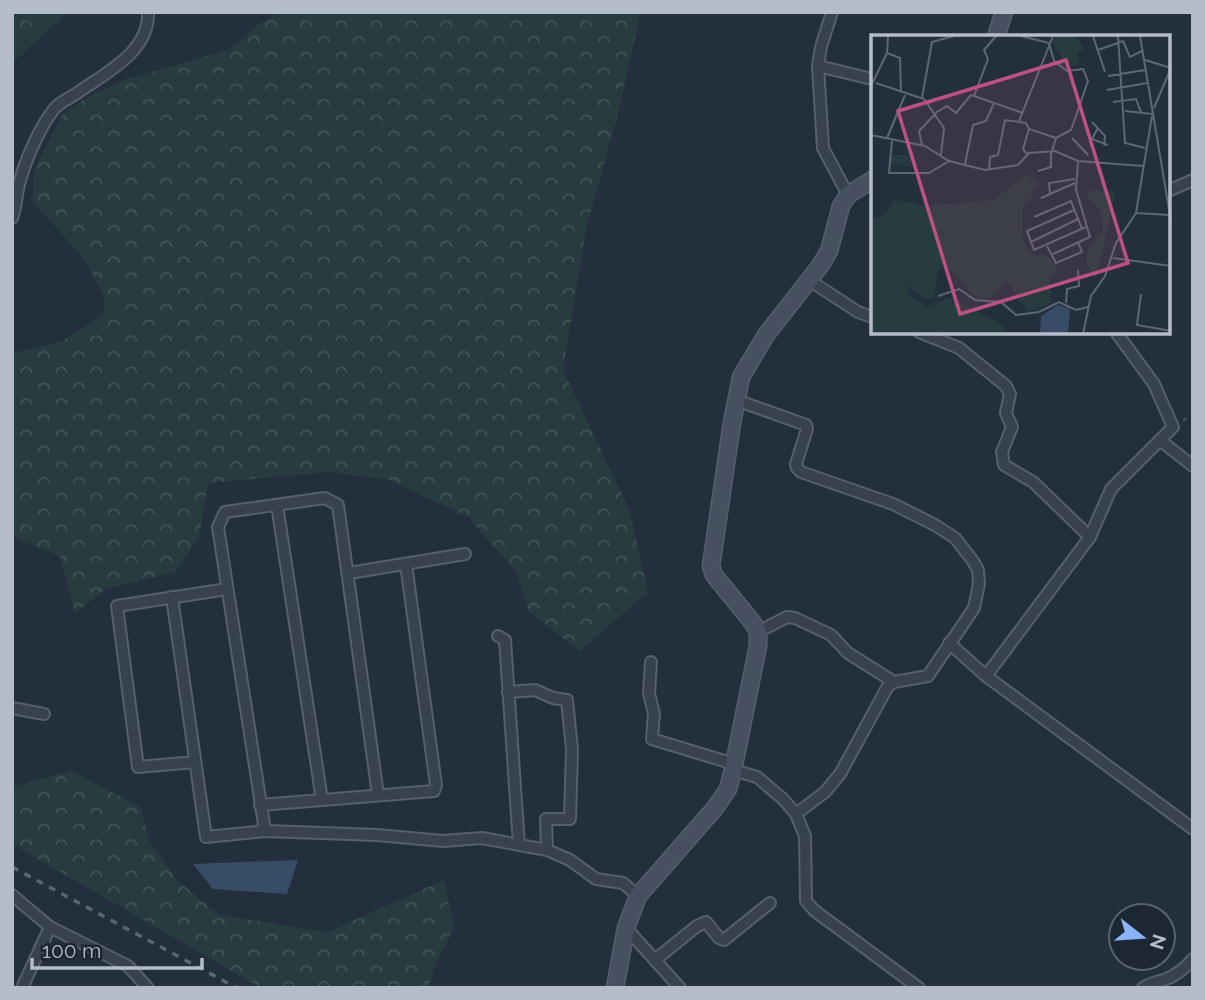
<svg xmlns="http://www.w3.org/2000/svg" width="1205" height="1000" font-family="Raleway,sans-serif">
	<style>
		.forest { fill: url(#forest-crowns) }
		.water { fill: #394c67 }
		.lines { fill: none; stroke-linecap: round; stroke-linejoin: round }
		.street-casing { stroke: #565f6c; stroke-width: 14 }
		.secondary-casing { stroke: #565f6c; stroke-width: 19 }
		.path { stroke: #44595c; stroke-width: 2; stroke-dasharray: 5 5; stroke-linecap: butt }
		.street { stroke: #38414e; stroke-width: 10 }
		.secondary { stroke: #465061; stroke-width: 16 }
		.rail { stroke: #5a6575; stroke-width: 3.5; stroke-dasharray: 7 7; stroke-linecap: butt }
		.inset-road { fill: none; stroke: #5e6776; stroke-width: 2 }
		.view { fill: #bd5182; fill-opacity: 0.15; stroke: #bd5182; stroke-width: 3.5 }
		.inset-edge { fill: none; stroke: #b4bcc9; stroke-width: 3.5 }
	</style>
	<defs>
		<pattern id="forest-crowns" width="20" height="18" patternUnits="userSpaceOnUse" patternTransform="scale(1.75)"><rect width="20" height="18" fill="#263c3f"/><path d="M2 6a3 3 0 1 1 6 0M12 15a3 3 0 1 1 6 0" fill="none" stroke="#435659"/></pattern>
	</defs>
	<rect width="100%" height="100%" fill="#242f3e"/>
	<g class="forest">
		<path d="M12 12H68L12 63Z"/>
		<path d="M280 12H641L617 118 586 229 563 370 630 511 648 592 580 651 529 612 516 572 468 517 389 480 329 472 208 483 199 537 176 572 106 589 75 613 60 556 12 537V353L60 342 102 316 105 300 86 261 33 202 34 170 63 114 89 96 124 80 231 49 257 25Z"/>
		<path d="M71 771 140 807 150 842 177 880 219 915 328 932 444 880 454 928 435 965 429 988H261L12 844V787Z"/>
	</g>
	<path class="water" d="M298 860 287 894 213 889 193 864Z"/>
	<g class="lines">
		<defs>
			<g id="street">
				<path d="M832 12 821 47 818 66 823 148 848 195"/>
				<path d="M818 66 872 79"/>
				<path d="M1168 191 1193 180"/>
				<path d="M12 218C17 206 16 193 20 181 25 161 41 124 55 108 60 102 70 98 77 93 104 74 150 52 148 12"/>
				<path d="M809 280 858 312 872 317"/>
				<path d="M919 332 959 348 1006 386 1010 394 1006 413 1012 427 1002 452 1004 465 1033 482 1090 537"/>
				<path d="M736 400 806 425 807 429 796 464 797 468 801 472 893 504 935 525 955 538 973 561 978 570 979 584 974 608 928 676 894 682 888 686 840 774 825 792 796 814"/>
				<path d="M1161 441 1193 466"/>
				<path d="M277 505 322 800"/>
				<path d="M349 573 465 554"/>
				<path d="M172 597 206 837 265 831 377 835 443 841 482 838 547 850 570 860 596 879 623 883 638 896"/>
				<path d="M758 632 787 617 795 618 831 635 848 653 894 682"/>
				<path d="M498 636 505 640 519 845"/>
				<path d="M949 643 986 676 1193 829"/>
				<path d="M651 662 649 693 654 714 652 739 734 764"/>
				<path d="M986 676 1090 537 1111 489 1173 427 1154 384 1116 332"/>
				<path d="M508 692 535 690 553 698 567 700 572 749 570 819H546L547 850"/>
				<path d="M12 708 44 714"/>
				<path d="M195 762 138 767 117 606 227 589"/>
				<path d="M733 770 757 777 783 799 796 814 805 836 806 901 815 911 919 988"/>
				<path d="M260 805 434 791 436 785 406 564"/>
				<path d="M265 831 218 527 225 512 325 498 338 505 378 795"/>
				<path d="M12 895 50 927 128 966 148 988"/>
				<path d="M626 928 680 988"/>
				<path d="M655 960 697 926 706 922 719 938 724 940 770 903"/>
				<path d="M22 988 50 927"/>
				<path d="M1143 988C1149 983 1157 982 1164 980 1176 976 1185 968 1193 959"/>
			</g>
			<g id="secondary">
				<path d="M996 37 1004 12"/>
				<path d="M615 988 626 928 638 896 715 808 728 789 733 770 758 646V632L753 623 714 575 711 566 732 423 741 377 766 335 820 266 829 251 841 206 848 195 872 180"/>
			</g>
		</defs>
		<use href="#street" class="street-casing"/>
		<use href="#secondary" class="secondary-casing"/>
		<path class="path" d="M1183 421 1193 413"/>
		<use href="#street" class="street"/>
		<use href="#secondary" class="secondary"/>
		<path class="rail" d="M12 867 237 988"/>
	</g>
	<g transform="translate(871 35)">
		<rect width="299" height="299" fill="#242f3e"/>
		<path d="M184 1H205L213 14 206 18 209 29 198 33 182 9ZM28 119 43 122 41 132 18 128 17 122ZM155 140 169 148 152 174 151 200 159 219 176 220 188 235 179 241 180 268 157 277 136 246 121 263H105L74 230 67 237 63 262 54 264 36 250 38 259 55 272 80 262 131 290 135 299H0V181L9 183 25 165 54 171 122 165ZM222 155 245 156 225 244 215 228 217 214 232 195 229 176 214 159Z" fill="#263c3f"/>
		<path d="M187 270 199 274 197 299H169L170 281Z" fill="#394c67"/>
		<path class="inset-road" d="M150 1 178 8 183 26 196 36 212 34 217 46 200 95 185 103 181 116M222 1 234 37M247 1 254 108 274 113M269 1 300 186M227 15 252 6 259 22 271 16M16 18 29 23 30 57M274 25 300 33M237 41 274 35M5 48 53 64 73 93 70 120M0 51 16 18 17 1M236 55 276 48M103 61 117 24 113 15 125 1M51 63 61 7 83 1M242 67 265 64 270 77M283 73 300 33M254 76 281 79M148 86 182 1M221 87 234 101 233 111M227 93 221 104 237 110M0 100 54 111 78 126 114 135 147 130 158 118 184 116 207 126 272 131M16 103 34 60M201 103 217 120M21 106 18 138H58L78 126M51 110 48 96 66 77 76 71 85 78 100 60 152 78M156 119 152 114 158 94M94 129 102 90 115 86 123 68M118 135 119 122 127 120 134 85 155 88 158 94 185 103M167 136 180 132V116M179 158 178 148 204 144M170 163 204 148M203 175 156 196 163 215 215 192M265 178 298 180M163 182 200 166 211 194M160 207 207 184M176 211 185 228 211 217 207 207M180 220 219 202 205 155 207 126M242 223 300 231M270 259 266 290 300 296M67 261 88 254 104 265 130 267 145 280 168 277 188 267 205 275 217 272M195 268 196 254 208 251 207 235M212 299 220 261 234 241 245 208 265 178 281 81"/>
		<path class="view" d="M195 25 257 228 89 279 27 76Z"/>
		<rect width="299" height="299" class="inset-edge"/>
	</g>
	<rect width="1205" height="1000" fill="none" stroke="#b4bcc9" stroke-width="28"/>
	<g transform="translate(1142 937) rotate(107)"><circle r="33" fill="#1d2633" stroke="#59626f" stroke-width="2"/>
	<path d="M0-5L12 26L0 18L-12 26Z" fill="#8ab4f8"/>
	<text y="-10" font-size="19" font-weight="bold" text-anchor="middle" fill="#b4bcc9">N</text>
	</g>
	<path d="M32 958v10h170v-10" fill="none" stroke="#b4bcc9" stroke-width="3.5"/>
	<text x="42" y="958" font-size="21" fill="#b4bcc9" stroke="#1d2633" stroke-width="5" paint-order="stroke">100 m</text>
</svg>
